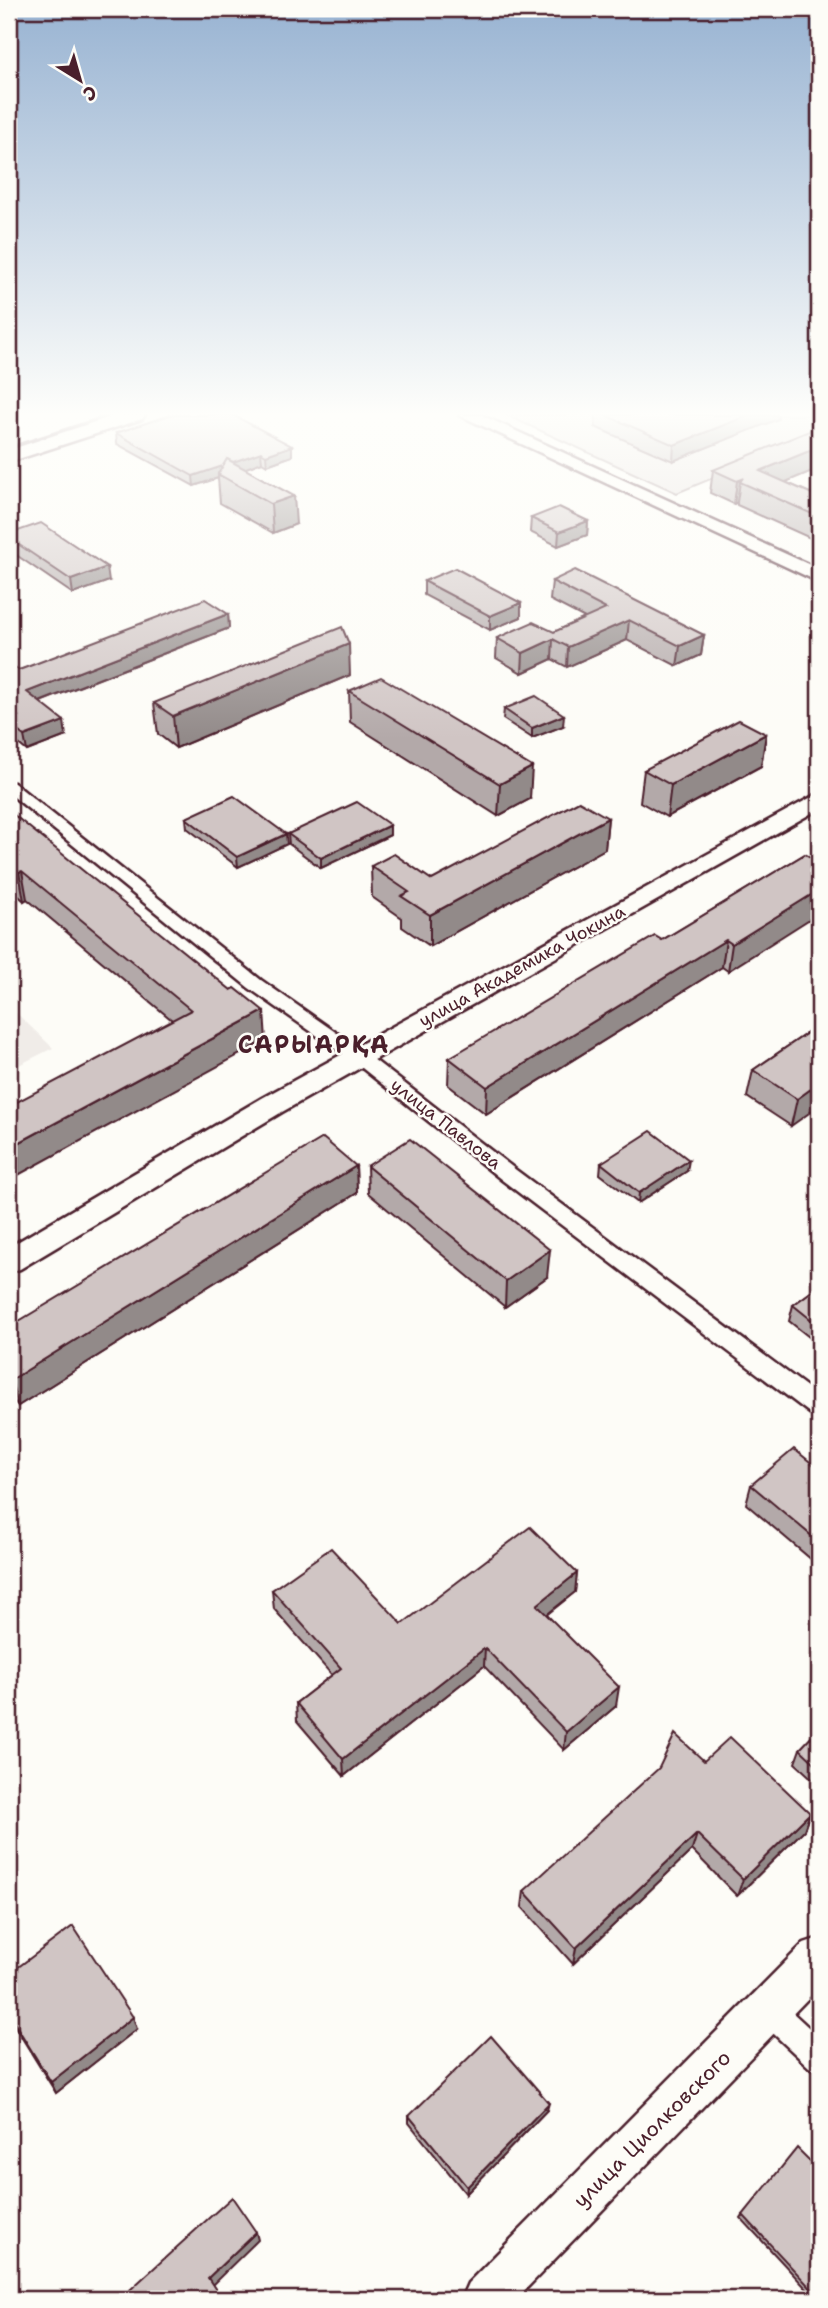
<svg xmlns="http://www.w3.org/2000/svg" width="828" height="2308" font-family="'Shantell Sans',sans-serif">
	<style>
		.built { fill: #f0ece8 }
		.green { fill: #e3dcda; stroke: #967e82; stroke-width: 2 }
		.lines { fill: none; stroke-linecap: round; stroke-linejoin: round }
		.street-casing { stroke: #4a1f2b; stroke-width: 5 }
		.secondary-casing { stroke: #4a1f2b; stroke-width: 5 }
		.primary-casing { stroke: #4a1f2b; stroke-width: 5 }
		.street { fill: #fdfcf7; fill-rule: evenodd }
		.secondary { fill: #fdfcf7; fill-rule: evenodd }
		.primary { fill: #fdfcf7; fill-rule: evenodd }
		.tram { stroke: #4a1f2b; stroke-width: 2 }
		.wall { fill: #b3a9a9; stroke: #4a1f2b; stroke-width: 2 }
		.shaded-wall { fill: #928a89; stroke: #4a1f2b; stroke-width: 2 }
		.building { fill: #d0c5c4; stroke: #4a1f2b; stroke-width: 2 }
		.labels { text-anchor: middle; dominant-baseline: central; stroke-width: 5; stroke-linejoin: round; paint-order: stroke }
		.street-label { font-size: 18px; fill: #4a1f2b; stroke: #fdfcf7 }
		.near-street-label { font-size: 21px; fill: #4a1f2b; stroke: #fdfcf7 }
		.district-label { font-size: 24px; font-weight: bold; letter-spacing: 2px; fill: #4a1f2b; stroke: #fdfcf7 }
	</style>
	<rect width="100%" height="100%" fill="#fdfcf7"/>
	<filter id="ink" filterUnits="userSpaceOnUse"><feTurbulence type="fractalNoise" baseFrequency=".0143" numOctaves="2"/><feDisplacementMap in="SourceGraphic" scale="14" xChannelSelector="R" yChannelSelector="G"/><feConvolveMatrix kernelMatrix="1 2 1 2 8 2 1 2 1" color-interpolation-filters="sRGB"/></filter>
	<g filter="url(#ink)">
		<path class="built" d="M9 1006 53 1048 9 1070Z"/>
		<path class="green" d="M506 415H819V434L677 493Z"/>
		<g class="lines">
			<defs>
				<g id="street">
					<path d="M9 782 14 783 261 980 364 1052 516 1170 819 1396V1417L811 1414 502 1180 352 1060 249 988 9 793Z"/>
					<path d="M769 1996 779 2000 819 2037V2072L809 2067 759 2020 755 2010 759 2000Z"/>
				</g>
				<g id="secondary">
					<path d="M459 415H481L819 569V582Z"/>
					<path d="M819 793V809L282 1112 20 1269 9 1272V1247L262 1098Z"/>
					<path d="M819 1938V1987L516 2299H461L468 2283 804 1943Z"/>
				</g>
				<path id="primary" d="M116 415H145L142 419 9 462V450Z"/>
			</defs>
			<use href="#street" class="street-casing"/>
			<use href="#secondary" class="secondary-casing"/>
			<use href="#primary" class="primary-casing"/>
			<use href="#street" class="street"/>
			<use href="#secondary" class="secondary"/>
			<use href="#primary" class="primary"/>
			<path class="tram" d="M9 447 108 415"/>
		</g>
		<g class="wall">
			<path d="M596 415H778V419L673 461 595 427Z"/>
			<path d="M116 433 292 456 267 465 262 462 245 468 296 524 273 533 220 503 218 478 194 486 117 444Z"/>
			<path d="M819 468 785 482 819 497V542L737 505V502L734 504 710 493 713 470Z"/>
			<path d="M531 518 588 521 587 535 558 546 530 532Z"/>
			<path d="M9 534 109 581 73 594 9 550Z"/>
			<path d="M424 581 521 603V617L490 630 424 595Z"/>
			<path d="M552 581 704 635 701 655 677 666 627 640 567 667 552 659 522 673 496 658 497 638 554 632 585 618 550 600Z"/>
			<path d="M819 607V634L815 632Z"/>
			<path d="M228 614 229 628 40 702 66 736 27 751 9 736V666L19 670Z"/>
			<path d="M350 675 176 748 158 734 154 703Z"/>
			<path d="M349 691 530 799 498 816 350 722Z"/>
			<path d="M504 709 563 726 532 738 503 719Z"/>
			<path d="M766 734 761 766 667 817 640 802 644 770Z"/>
			<path d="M9 811 266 1040 172 1020 27 899 24 901 9 887Z"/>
			<path d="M186 818 287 844 238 867 187 828Z"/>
			<path d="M608 818 605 849 430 946 402 927V918L372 897 371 866 432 880Z"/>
			<path d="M390 825V835L321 868 289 844 288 834Z"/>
			<path d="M805 854 728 971 722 967 486 1114 448 1085 449 1058 662 940Z"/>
			<path d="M819 1025 791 1126 747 1097 753 1070Z"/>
			<path d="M601 1163 687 1171 638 1203 600 1174Z"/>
			<path d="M356 1166 357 1193 18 1406 9 1396V1327Z"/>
			<path d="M367 1166 547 1277 505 1307 368 1193Z"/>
			<path d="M819 1286V1345L789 1321 793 1305Z"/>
			<path d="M819 1469V1566L746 1504 751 1485Z"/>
			<path d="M577 1573 575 1592 546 1615 616 1706 564 1750 484 1666 344 1776 297 1721 296 1703 332 1675 274 1609 272 1590 402 1624Z"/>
			<path d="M819 1729V1785L795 1763 800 1749Z"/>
			<path d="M704 1761 810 1813 804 1830 737 1896 692 1850 573 1964 522 1907 524 1891Z"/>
			<path d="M9 1974 137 2029 56 2093 9 2017Z"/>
			<path d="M547 2110 466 2194 409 2123V2116Z"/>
			<path d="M819 2170V2299H816L741 2218 743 2215Z"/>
		</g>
		<g class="shaded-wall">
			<path d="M749 415H778V419L673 461 674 445Z"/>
			<path d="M292 446V456L267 465 266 455Z"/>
			<path d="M819 447V468L762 492 760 471Z"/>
			<path d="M261 452 262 462 222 477 218 474V478L194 486 193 476Z"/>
			<path d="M742 479 740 482 737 502 734 504 737 481Z"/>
			<path d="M294 496 296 524 273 533 271 504Z"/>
			<path d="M588 521 587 535 558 546 559 532Z"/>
			<path d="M107 567 109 581 73 594 71 580Z"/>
			<path d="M521 603V617L490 630V616Z"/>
			<path d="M228 614 229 628 29 706 27 692Z"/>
			<path d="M629 620 627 640 567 667 568 647Z"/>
			<path d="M704 635 701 655 677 666 680 646Z"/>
			<path d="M553 639 552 659 522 673 523 653Z"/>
			<path d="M349 644 350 675 176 748 173 716Z"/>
			<path d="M564 715 563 726 532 738V728Z"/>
			<path d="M64 721 66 736 27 751 24 736Z"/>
			<path d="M766 734 761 766 667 817 671 785Z"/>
			<path d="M532 767 530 799 498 816 500 784Z"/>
			<path d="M608 818 605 849 430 946V915Z"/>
			<path d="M390 825V835L321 868V858Z"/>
			<path d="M286 834 287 844 238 867 237 857Z"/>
			<path d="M22 871 27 899 24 901 19 872Z"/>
			<path d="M819 890V913L728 971 732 944Z"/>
			<path d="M726 940 722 967 486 1114 487 1087Z"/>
			<path d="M264 1011 266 1040 9 1180V1148Z"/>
			<path d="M819 1083V1106L791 1126 797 1099Z"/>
			<path d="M689 1160 687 1171 638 1203 639 1193Z"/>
			<path d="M356 1166 357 1193 18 1406 11 1380Z"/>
			<path d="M550 1250 547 1277 505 1307 506 1281Z"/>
			<path d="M577 1573 575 1592 535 1624 537 1605Z"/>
			<path d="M485 1648 484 1666 344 1776 343 1759Z"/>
			<path d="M619 1687 616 1706 564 1750 566 1732Z"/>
			<path d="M810 1813 804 1830 737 1896 743 1879Z"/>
			<path d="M697 1834 692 1850 573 1964 576 1948Z"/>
			<path d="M133 2017 137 2029 56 2093 51 2082Z"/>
			<path d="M549 2103 547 2110 466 2194 467 2187Z"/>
			<path d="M256 2232 258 2240 211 2286 208 2278Z"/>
		</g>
		<g class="building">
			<path d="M170 415H233L292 446 266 455 261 452 233 462 227 459 223 466 193 476 116 433Z"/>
			<path d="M605 415H749L674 445Z"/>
			<path d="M819 427V447L760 471 819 497V517L740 482 742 479 737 481 713 470Z"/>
			<path d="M227 459 294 496 271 504 218 474Z"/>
			<path d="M559 507 588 521 559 532 531 518Z"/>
			<path d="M41 523 107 567 71 580 9 538V534Z"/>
			<path d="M455 568 521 603 490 616 424 581Z"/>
			<path d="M575 570 704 635 680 646 629 620 568 647 553 639 523 653 497 638 533 622 554 632 606 609 552 581Z"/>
			<path d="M205 599 228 614 27 692 64 721 24 736 9 724V720L18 716 9 709V666L12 665 19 670Z"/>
			<path d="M342 627 349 644 173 716 154 703Z"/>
			<path d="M381 677 532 767 500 784 349 691Z"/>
			<path d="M536 696 564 715 532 728 504 709Z"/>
			<path d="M739 720 766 734 671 785 644 770Z"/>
			<path d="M234 796 286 834 237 857 186 818Z"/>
			<path d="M579 801 608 818 430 915 401 896 409 892 371 866 394 854 432 880Z"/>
			<path d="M357 802 390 825 321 858 288 834Z"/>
			<path d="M9 811 231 990 235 988 264 1011 9 1148V1106L191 1010 22 871 19 872 9 864Z"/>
			<path d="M805 854 819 862V890L732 944 726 940 487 1087 449 1058 655 936 662 940Z"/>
			<path d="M819 1025V1083L797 1099 753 1070Z"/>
			<path d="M651 1131 689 1160 639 1193 601 1163Z"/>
			<path d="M323 1138 356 1166 11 1380 9 1377V1327Z"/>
			<path d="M410 1139 550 1250 506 1281 367 1166Z"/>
			<path d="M819 1286V1326L793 1305Z"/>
			<path d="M794 1449 819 1469V1542L751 1485Z"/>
			<path d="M530 1527 577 1573 537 1605 619 1687 566 1732 485 1648 343 1759 296 1703 341 1668 272 1590 331 1548 402 1624Z"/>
			<path d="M819 1729V1767L800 1749Z"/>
			<path d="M675 1734 704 1761 730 1737 810 1813 743 1879 697 1834 576 1948 524 1891 659 1768Z"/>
			<path d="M73 1926 133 2017 51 2082 9 2014V1974Z"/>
			<path d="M491 2036 549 2103 467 2187 409 2116Z"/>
			<path d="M797 2148 819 2170V2297L743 2215Z"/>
			<path d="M232 2197 256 2232 208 2278 222 2299H120Z"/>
		</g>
	</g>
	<linearGradient id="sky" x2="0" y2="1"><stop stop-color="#98b3d2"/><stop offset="0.56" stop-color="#fefefb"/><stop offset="1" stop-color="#fefefb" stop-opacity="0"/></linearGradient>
	<rect width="828" height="739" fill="url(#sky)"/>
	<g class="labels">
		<g class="street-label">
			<text transform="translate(522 966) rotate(-29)">улица Академика Чокина</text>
			<text transform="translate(446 1124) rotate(38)">улица Павлова</text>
		</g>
		<g class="near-street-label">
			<text transform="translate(652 2129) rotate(-45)">улица Циолковского</text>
		</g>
		<g class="district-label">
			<text x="314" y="1045">САРЫАРҚА</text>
		</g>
	</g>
	<rect width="828" height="2308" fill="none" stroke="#fdfcf7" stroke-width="35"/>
	<rect x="18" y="18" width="793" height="2273" fill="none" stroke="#4a1f2b" stroke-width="2.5" filter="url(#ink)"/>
	<g transform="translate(80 80) rotate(143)" stroke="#fdfcf7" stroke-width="5" paint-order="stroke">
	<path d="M0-5L12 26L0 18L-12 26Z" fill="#4a1f2b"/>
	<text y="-10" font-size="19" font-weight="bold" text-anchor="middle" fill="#4a1f2b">С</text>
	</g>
</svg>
